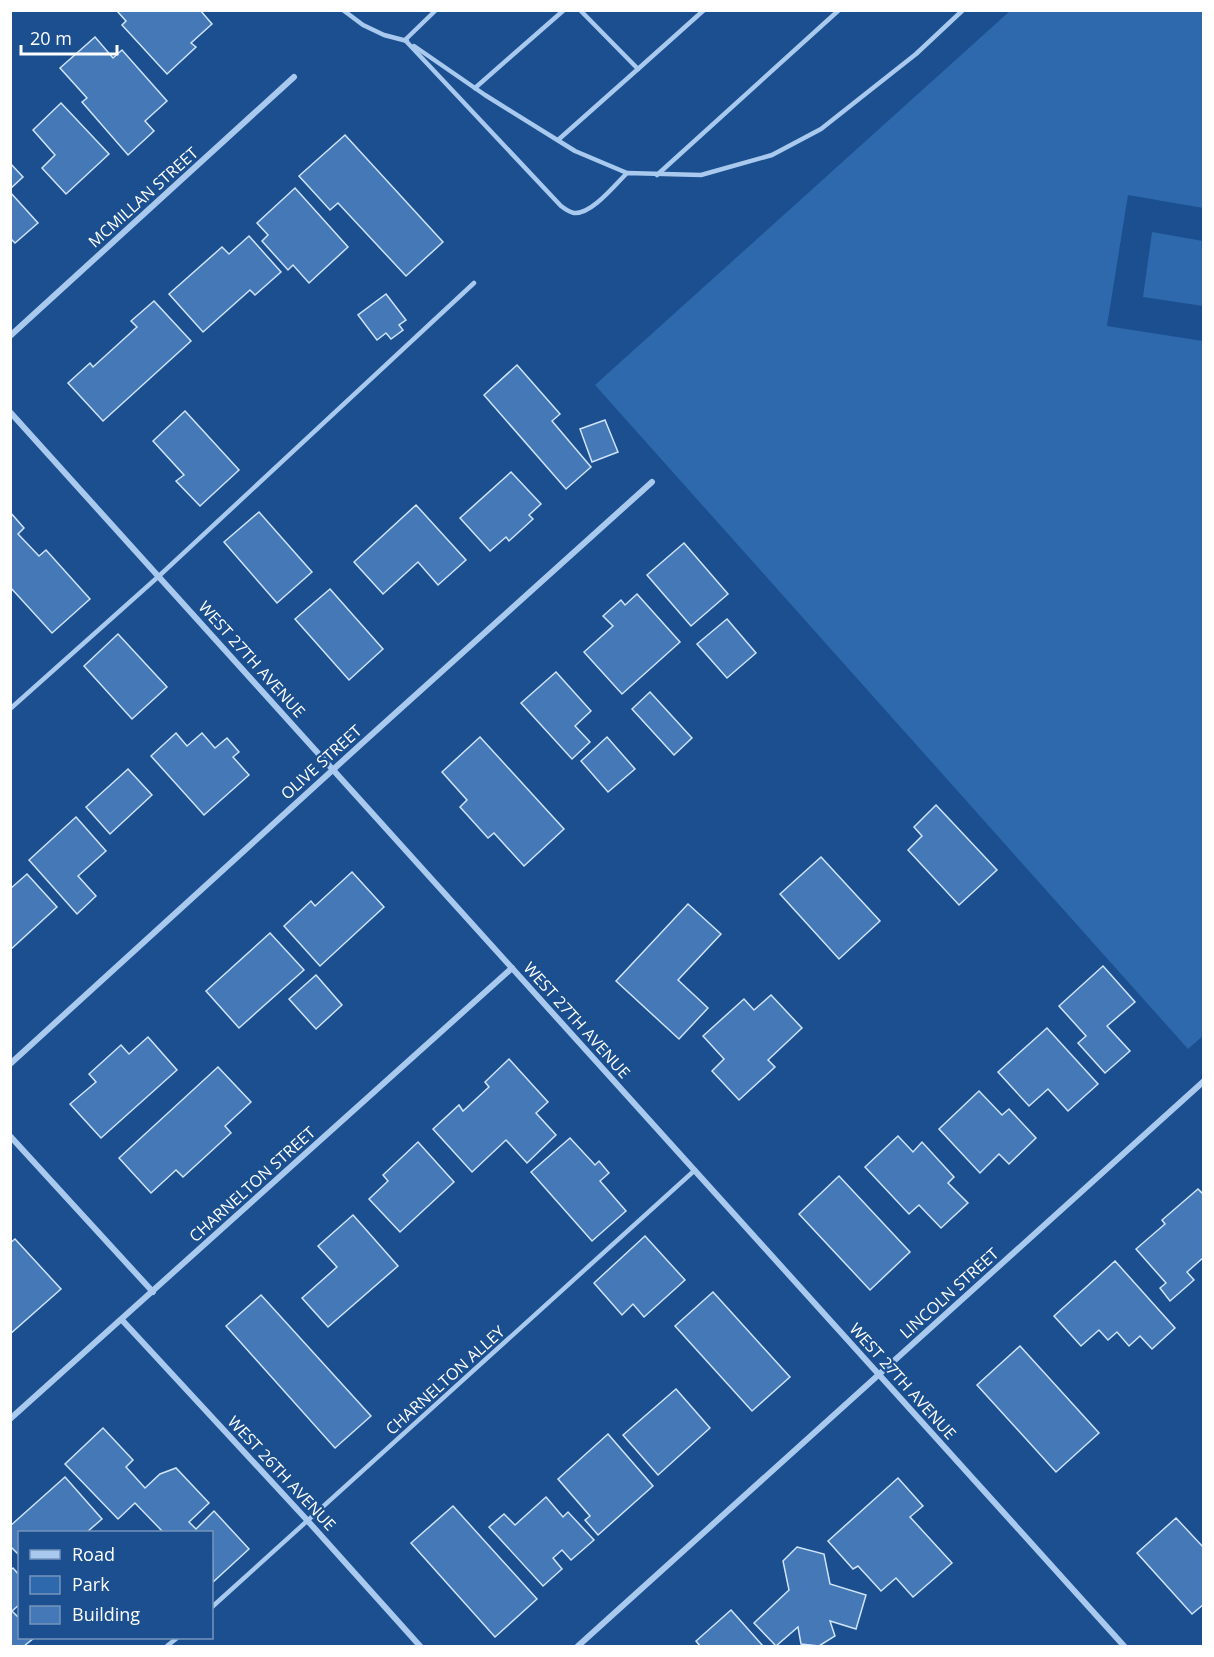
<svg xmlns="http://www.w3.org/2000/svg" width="1214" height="1657" font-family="'Open Sans',sans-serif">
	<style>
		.green { fill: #2e69ad }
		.building { fill: #4478b7; stroke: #cfe3fa; stroke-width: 1.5 }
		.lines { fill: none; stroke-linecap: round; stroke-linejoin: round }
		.service { stroke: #a9c9ee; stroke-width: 4.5 }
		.minor { stroke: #a9c9ee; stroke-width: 6 }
		.labels { text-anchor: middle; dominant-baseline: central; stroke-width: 4.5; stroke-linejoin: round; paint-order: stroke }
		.street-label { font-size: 16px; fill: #fff; stroke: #1b4f8f }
	</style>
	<rect width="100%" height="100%" fill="#1b4f8f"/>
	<g class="green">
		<path d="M1011 10 1203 11V208L1128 195 1107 326 1203 341 1204 1035 1188 1049 595 385Z"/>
		<path d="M1152 232 1203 241V306L1143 297Z"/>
	</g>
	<g class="building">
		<path d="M200 10 212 24 191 43 196 47 167 74 122 25 126 21 117 11Z"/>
		<path d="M95 37 113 58 122 50 167 101 145 121 154 131 128 155 82 102 87 98 60 68Z"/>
		<path d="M61 103 109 154 66 194 42 168 55 155 33 130Z"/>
		<path d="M345 135 443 242 406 276 338 203 330 210 299 176Z"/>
		<path d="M10 163 23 177 10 189Z"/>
		<path d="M295 188 348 247 309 283 293 265 288 270 262 241 268 235 257 223Z"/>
		<path d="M10 192 38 223 15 243 10 238Z"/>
		<path d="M249 236 281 272 255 295 250 290 203 332 169 294 222 247 229 254Z"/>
		<path d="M386 294 406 320 399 325 403 330 391 339 386 333 377 340 358 315Z"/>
		<path d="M154 301 191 341 103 421 68 383 90 363 93 367 137 327 131 321Z"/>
		<path d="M517 365 560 414 552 421 591 467 566 489 484 395Z"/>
		<path d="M185 411 239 470 200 506 176 481 184 475 153 441Z"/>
		<path d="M605 420 618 452 592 462 580 429Z"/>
		<path d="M511 472 541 504 529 515 533 519 509 541 506 537 490 551 460 518Z"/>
		<path d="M416 505 466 560 438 585 418 562 383 594 354 562Z"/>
		<path d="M10 512 24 528 18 534 39 556 46 550 90 599 52 633 10 587Z"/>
		<path d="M259 512 312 572 277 603 224 542Z"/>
		<path d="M684 543 728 594 691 626 647 575Z"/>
		<path d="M330 589 383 649 349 680 295 619Z"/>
		<path d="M637 594 680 642 622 694 584 652 613 626 603 616 621 600 625 605Z"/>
		<path d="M727 619 756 653 727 678 697 644Z"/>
		<path d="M118 634 167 687 132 719 84 666Z"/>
		<path d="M556 672 591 711 575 726 590 742 572 759 521 703Z"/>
		<path d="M650 692 692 738 674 755 632 709Z"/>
		<path d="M176 733 187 746 202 733 215 748 227 738 239 752 233 757 249 775 204 815 151 756Z"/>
		<path d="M480 737 564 829 524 866 494 833 488 838 460 807 467 800 442 772Z"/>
		<path d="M607 737 635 769 608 792 581 761Z"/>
		<path d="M128 769 152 795 110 834 86 807Z"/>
		<path d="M936 805 997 870 959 905 908 850 922 836 914 827Z"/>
		<path d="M76 817 106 851 78 876 96 896 77 914 29 860Z"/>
		<path d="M821 857 880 921 839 959 780 894Z"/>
		<path d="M352 872 384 907 320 966 284 926 311 901 315 906Z"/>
		<path d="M27 874 57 907 10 950V889Z"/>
		<path d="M688 904 721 934 678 980 708 1008 679 1039 616 981Z"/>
		<path d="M270 933 304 970 239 1028 206 991Z"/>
		<path d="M1103 966 1135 1002 1107 1026 1130 1051 1105 1073 1078 1043 1086 1036 1059 1006Z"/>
		<path d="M316 975 342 1005 316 1029 289 999Z"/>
		<path d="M771 995 802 1028 768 1060 775 1067 739 1100 712 1071 724 1059 703 1036 744 999 754 1010Z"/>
		<path d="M1047 1028 1098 1084 1068 1111 1048 1089 1029 1106 998 1072Z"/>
		<path d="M148 1037 177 1070 101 1138 70 1104 96 1082 89 1074 121 1045 129 1054Z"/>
		<path d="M509 1059 548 1102 536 1113 556 1135 527 1163 506 1140 472 1172 433 1129 459 1105 463 1111 489 1087 485 1082Z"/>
		<path d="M218 1067 251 1102 225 1126 231 1133 183 1177 176 1170 151 1193 119 1158Z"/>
		<path d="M979 1091 1002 1115 1009 1109 1036 1138 1009 1164 999 1154 980 1173 939 1129Z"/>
		<path d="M898 1136 913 1152 922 1142 954 1177 948 1183 968 1203 941 1228 919 1205 909 1214 865 1167Z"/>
		<path d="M570 1138 595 1165 599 1161 609 1173 600 1181 626 1211 592 1241 531 1172Z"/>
		<path d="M418 1142 454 1182 400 1232 369 1199 388 1181 383 1175Z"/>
		<path d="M839 1176 910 1252 870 1290 799 1214Z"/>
		<path d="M1198 1189 1204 1195V1257L1187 1272 1194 1280 1170 1301 1160 1288 1166 1283 1136 1249 1165 1224 1162 1220Z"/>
		<path d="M353 1215 398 1266 328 1327 302 1298 337 1267 318 1246Z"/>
		<path d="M645 1236 685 1280 644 1317 633 1304 622 1315 594 1283Z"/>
		<path d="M15 1239 61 1289 10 1334V1243Z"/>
		<path d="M1115 1261 1175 1328 1152 1349 1140 1336 1129 1346 1117 1332 1108 1340 1099 1330 1081 1346 1054 1316Z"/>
		<path d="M713 1292 790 1377 752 1411 675 1326Z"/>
		<path d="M261 1295 371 1416 335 1448 226 1326Z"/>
		<path d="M1020 1346 1099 1433 1056 1472 977 1385Z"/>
		<path d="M676 1389 710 1428 658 1475 623 1435Z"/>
		<path d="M103 1428 133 1460 126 1467 145 1488 160 1474 176 1468 209 1503 189 1522 196 1529 214 1511 249 1549 213 1582 212 1532H163L135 1503 118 1519 65 1464Z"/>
		<path d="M608 1434 653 1486 598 1535 585 1520 590 1516 558 1479Z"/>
		<path d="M65 1477 102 1519 87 1532H20V1556L10 1546V1526Z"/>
		<path d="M898 1478 923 1506 910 1517 952 1563 913 1597 896 1578 881 1591 858 1566 853 1569 828 1541Z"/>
		<path d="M546 1497 563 1517 568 1512 594 1540 571 1560 562 1550 553 1558 562 1569 543 1586 489 1527 504 1514 515 1525Z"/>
		<path d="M453 1506 537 1599 495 1637 411 1543Z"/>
		<path d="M1176 1518 1204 1548V1604L1192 1614 1137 1553Z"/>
		<path d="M797 1547 824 1554 830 1584 866 1595 856 1629 830 1621 835 1636 819 1646 801 1644 798 1627 776 1646 754 1623 789 1590 783 1561Z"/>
		<path d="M13 1568 20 1576V1604L12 1611 20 1619V1638H34L24 1646H10V1571Z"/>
		<path d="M731 1610 763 1646H700L696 1641Z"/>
	</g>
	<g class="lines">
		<g class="service">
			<path d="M343 10 363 25 384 35 407 41"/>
			<path d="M405 40 561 206C565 209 569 212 574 213 591 215 615 185 627 173L701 175 772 155 821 129 916 54 963 10"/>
			<path d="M405 40 436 10"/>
			<path d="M414 46 485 95 575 151 627 173"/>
			<path d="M638 69 704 10"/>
			<path d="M475 88 564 10"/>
			<path d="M558 140 638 69 580 10"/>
			<path d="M657 175 839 10"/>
			<path d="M10 709 159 576 474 283"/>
			<path d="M212 1607 695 1170"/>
			<path d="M167 1646 177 1638"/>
		</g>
		<g class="minor">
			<path d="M10 336 294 77"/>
			<path d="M10 412 1124 1646"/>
			<path d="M10 1064 359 746 652 482"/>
			<path d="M10 1136 153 1292"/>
			<path d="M122 1320 307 1520 420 1646"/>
			<path d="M10 1419 512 968"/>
			<path d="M578 1646 1204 1081"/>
		</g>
	</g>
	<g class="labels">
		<g class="street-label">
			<text transform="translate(143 197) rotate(-42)">MCMILLAN STREET</text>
			<text transform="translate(252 659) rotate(48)">WEST 27TH AVENUE</text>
			<text transform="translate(321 762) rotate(-42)">OLIVE STREET</text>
			<text transform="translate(577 1020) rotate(48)">WEST 27TH AVENUE</text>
			<text transform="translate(252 1184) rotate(-42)">CHARNELTON STREET</text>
			<text transform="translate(949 1293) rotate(-42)">LINCOLN STREET</text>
			<text transform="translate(445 1380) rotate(-42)">CHARNELTON ALLEY</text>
			<text transform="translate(903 1381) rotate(48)">WEST 27TH AVENUE</text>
			<text transform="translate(282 1473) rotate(47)">WEST 26TH AVENUE</text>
		</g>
	</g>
	<rect width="1214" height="1657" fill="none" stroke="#ffffff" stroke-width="24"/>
	<rect x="18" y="1531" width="195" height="108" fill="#1b4f8f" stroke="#7695bc" stroke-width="1.5"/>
	<rect x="30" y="1550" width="30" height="9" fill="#a9c9ee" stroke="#7695bc" stroke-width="1.5"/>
	<text x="72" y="1561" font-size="18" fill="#ffffff">Road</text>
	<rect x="30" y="1576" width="30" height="18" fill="#2e69ad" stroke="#7695bc" stroke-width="1.5"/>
	<text x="72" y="1591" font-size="18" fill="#ffffff">Park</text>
	<rect x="30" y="1606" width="30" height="18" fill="#4478b7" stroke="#7695bc" stroke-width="1.5"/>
	<text x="72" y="1621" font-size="18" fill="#ffffff">Building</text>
	<path d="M21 45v9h96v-9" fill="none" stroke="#ffffff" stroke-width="3"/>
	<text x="30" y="45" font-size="18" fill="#ffffff" stroke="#1b4f8f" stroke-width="4.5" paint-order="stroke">20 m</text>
</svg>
